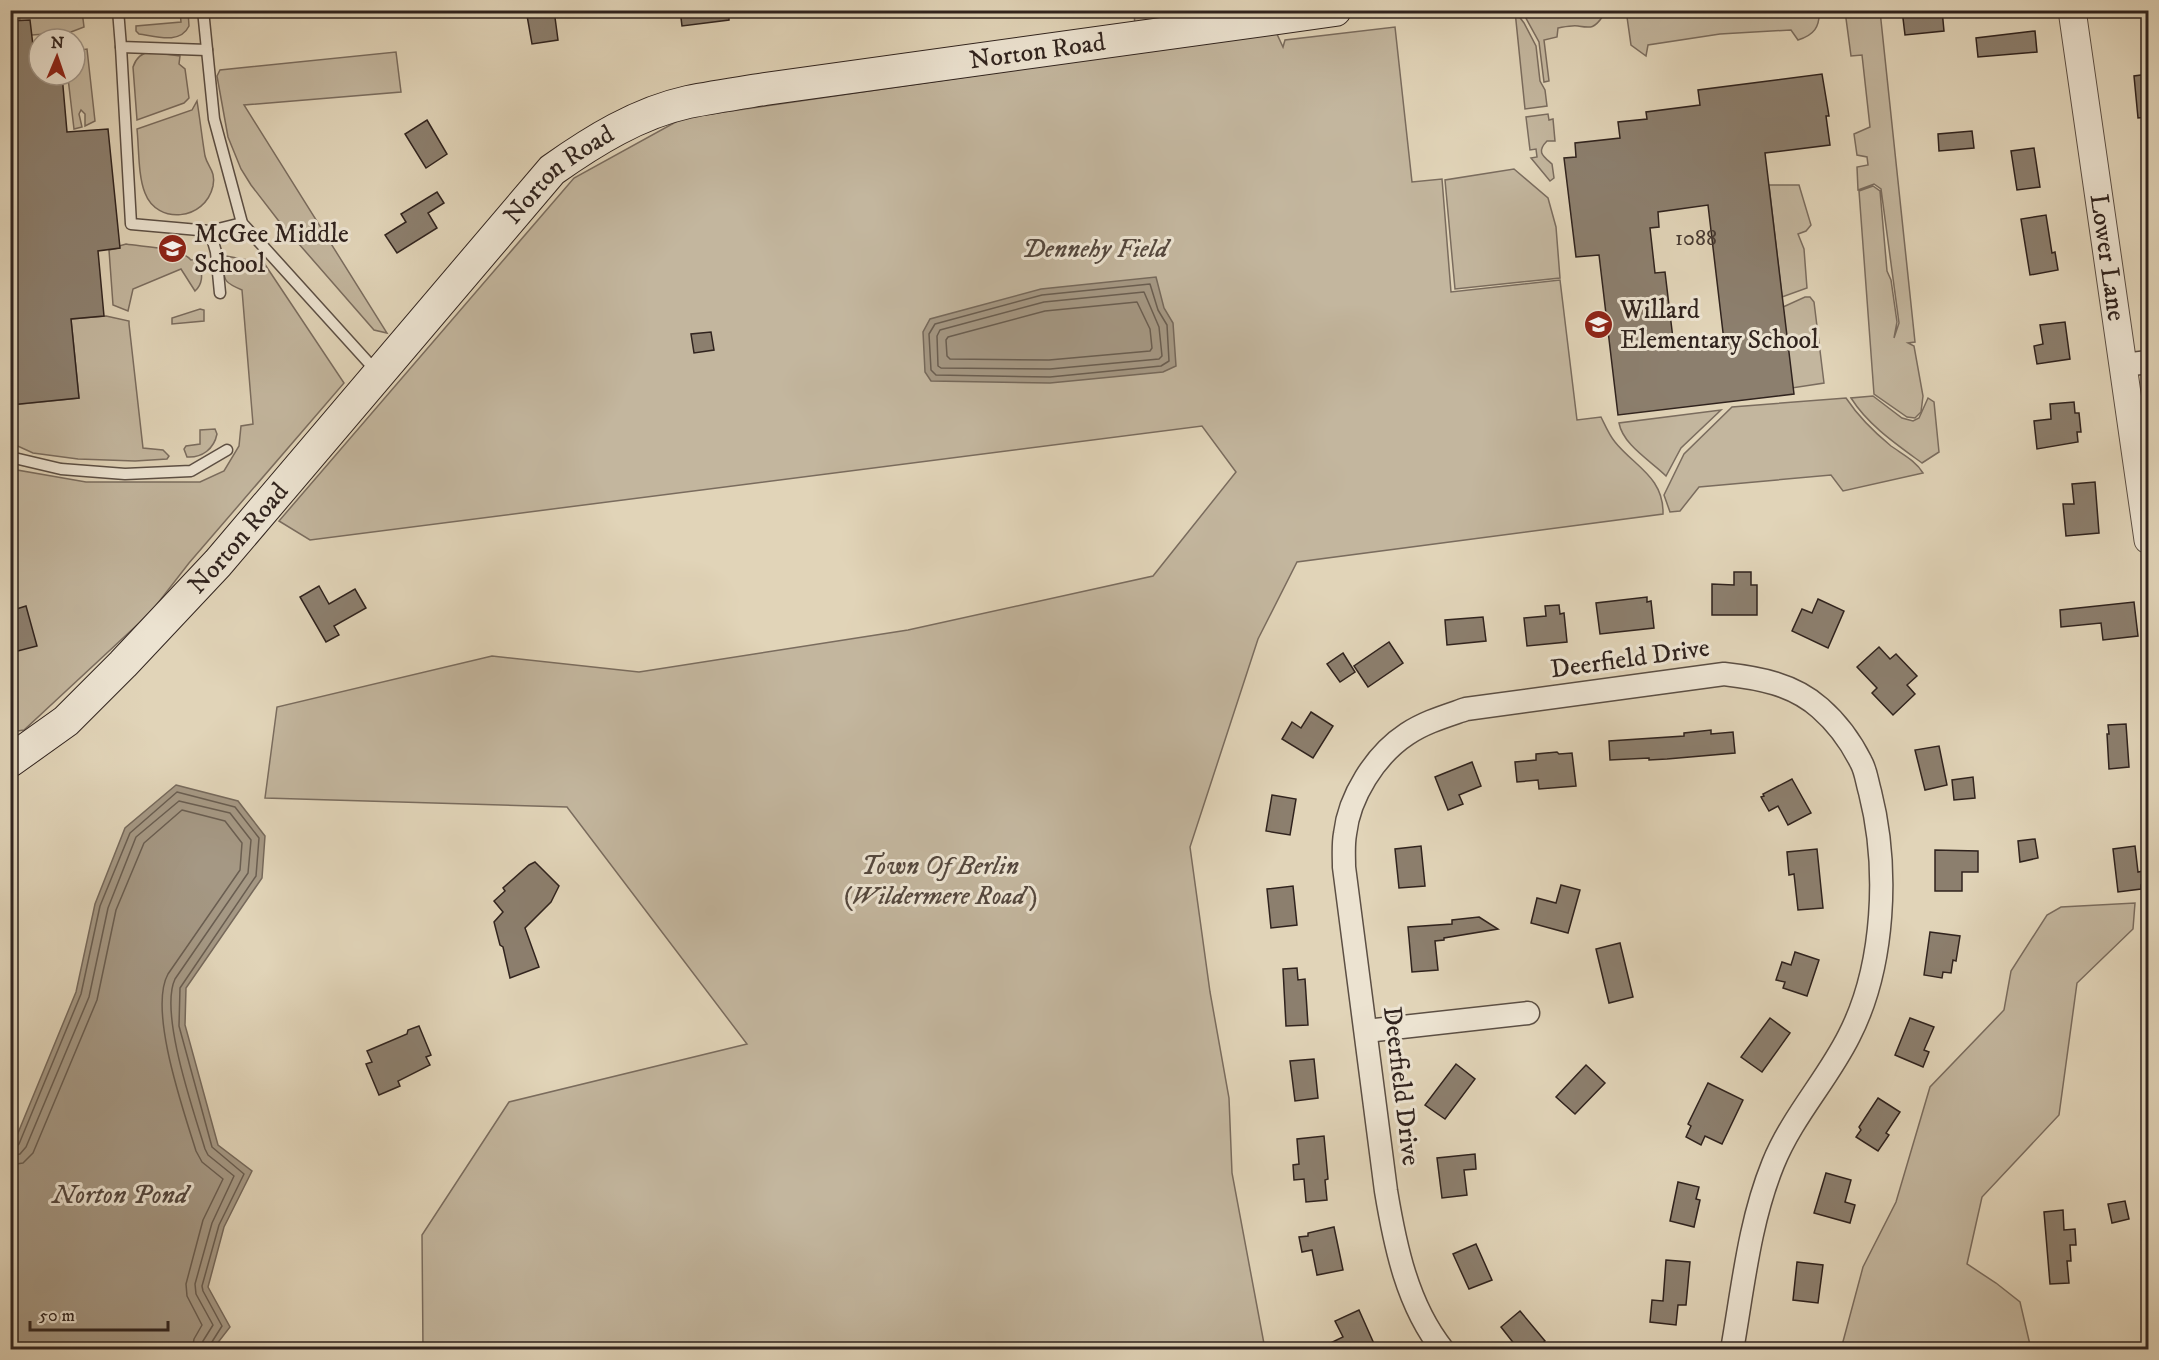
<svg xmlns="http://www.w3.org/2000/svg" width="2159" height="1360" font-family="'IM FELL DW Pica',serif">
	<style>
		.green { fill: #c3b69e; stroke: #7a6c5e; stroke-width: 1.5 }
		.water { fill: #a59884; stroke: #76695b; stroke-width: 1.5 }
		.lines { fill: none; stroke-linecap: round; stroke-linejoin: round }
		.shore { stroke: #6a5e51; stroke-width: 1.5 }
		.building { fill: #8c7f6e; stroke: #30231e; stroke-width: 1.5; fill-rule: evenodd }
		.service-casing { stroke: #5c4f44; stroke-width: 13 }
		.minor-casing { stroke: #5c4f44; stroke-width: 25 }
		.tertiary-casing { stroke: #5c4f44; stroke-width: 29 }
		.secondary-casing { stroke: #30231e; stroke-width: 34 }
		.service { stroke: #ece3d1; stroke-width: 10 }
		.minor { stroke: #ece3d1; stroke-width: 22 }
		.tertiary { stroke: #ece3d1; stroke-width: 27 }
		.secondary { stroke: #ece3d1; stroke-width: 32 }
		.labels { text-anchor: middle; dominant-baseline: central; stroke-width: 6; stroke-linejoin: round; paint-order: stroke }
		.number-label { font-size: 22px; fill: #473a32 }
		.street-label { font-size: 26px; fill: #30231e; stroke: #ece3d1 }
		.poi-label { font-size: 26px; fill: #30231e; stroke: #ece3d1; text-anchor: start }
		.park-label { font-size: 26px; font-style: italic; fill: #55483e; stroke: #ece3d1 }
		.water-label { font-size: 27px; font-style: italic; fill: #53463d; stroke: #ece3d1 }
	</style>
	<rect width="100%" height="100%" fill="#e1d4b8"/>
	<filter id="stains"><feTurbulence type="fractalNoise" baseFrequency=".00333" numOctaves="4"/><feColorMatrix values="0 0 0 0 .2 0 0 0 0 .09 0 0 0 0 .02 0 0 0 .5 -.17"/></filter>
	<radialGradient id="worn" r=".72"><stop offset=".6" stop-color="#630" stop-opacity="0"/><stop offset="1" stop-color="#630" stop-opacity=".3"/></radialGradient>
	<g class="green">
		<path d="M1134 10 1237 11 1135 28Z"/>
		<path d="M19 11H82L84 27 71 32 32 35 20 21Z"/>
		<path d="M180 11H188L189 26C180 45 155 36 139 34L136 31V26L181 22Z"/>
		<path d="M1515 11 1524 23 1536 46 1540 81 1545 90 1547 106 1525 109Z"/>
		<path d="M1522 11H1602L1603 16C1594 29 1591 28 1578 26 1572 25 1564 27 1558 28L1557 37 1544 40 1549 81 1544 82 1539 42Z"/>
		<path d="M1819 11C1820 27 1814 35 1798 40L1791 30 1720 34 1648 45 1646 56 1631 45 1626 10Z"/>
		<path d="M1845 11H1880L1915 342 1908 343 1914 346 1923 396 1921 412 1915 418 1907 417 1874 394 1859 191 1873 186 1880 191 1887 271 1891 280 1897 322 1894 338 1899 323 1881 189 1874 184 1858 190 1857 167 1868 165 1867 157 1857 155 1854 134 1870 127 1862 55 1851 56Z"/>
		<path d="M1395 27 1412 182 1442 179 1451 292 1560 280 1577 420 1601 417C1605 425 1609 435 1615 442 1634 466 1664 477 1663 514L1297 562 1258 639 1190 847 1210 992 1229 1098 1232 1173 1265 1349H423L422 1235 509 1102 747 1044 567 807 265 798 277 707 492 656 639 672 908 630 1153 576 1236 472 1202 426 310 540 279 521 574 178 683 118 1276 32 1283 47 1285 40Z"/>
		<path d="M87 49 95 121 85 126V114L81 110 79 114 82 127 74 129 68 78 75 75V51Z"/>
		<path d="M150 52 180 56 179 64 185 69 189 98 184 103 137 120 133 67C136 58 141 53 150 52Z"/>
		<path d="M396 52 401 92 244 105 387 333 374 330 278 220 251 185 241 169 228 137 217 76 220 70Z"/>
		<path d="M197 101C200 119 202 138 205 156 208 168 216 171 213 186 205 221 157 225 145 193 138 176 139 148 137 129L192 110Z"/>
		<path d="M1548 114 1549 120 1553 119 1555 141H1547C1536 152 1543 156 1552 164L1554 178 1550 181 1531 158 1537 157 1536 149 1530 150 1526 117Z"/>
		<path d="M1514 169 1548 198 1556 227 1560 278 1455 289 1445 180Z"/>
		<path d="M1769 185H1799L1811 225 1806 231 1798 234 1804 249 1807 288 1782 297Z"/>
		<path d="M126 244C143 247 180 247 191 260L200 259C201 271 205 282 195 291L181 269 133 289 128 311 113 305 109 250 119 248V246Z"/>
		<path d="M226 256 264 263 344 383 189 563 151 612 24 730 11 732V469L86 482H200L224 471 239 446 241 426 253 424 242 290C221 281 225 280 222 258H226Z"/>
		<path d="M1805 297H1810L1814 302 1824 383 1792 388 1783 307Z"/>
		<path d="M200 309 204 310V321L172 324V318Z"/>
		<path d="M106 316 129 321V324L143 448 163 450 169 456 167 459 135 461 78 459 33 453 11 443V405L79 398 71 319Z"/>
		<path d="M1873 396 1902 418 1913 421 1919 418 1928 398 1934 402 1939 452 1922 463C1896 444 1868 425 1851 398Z"/>
		<path d="M1846 398C1858 416 1874 432 1891 446 1902 454 1916 461 1923 473L1843 491 1831 475 1699 487 1680 511 1670 512 1664 495 1684 454 1732 407Z"/>
		<path d="M1721 410 1681 448 1666 476C1651 461 1623 445 1619 423Z"/>
		<path d="M215 429 217 434C214 449 202 458 187 457L184 449 186 446 200 444V430Z"/>
		<path d="M2135 903 2133 929 2077 983 2059 1115 1982 1197 1967 1264 1996 1283 2020 1302 2031 1349H1841L1863 1267 1896 1202 1930 1087 2004 1010 2011 971 2047 915 2061 907Z"/>
	</g>
	<g class="water">
		<path d="M1156 277 1164 308 1173 323 1176 366 1163 372 1050 383 931 381 925 372 923 332 930 319 1041 289Z"/>
		<path d="M176 785 238 801 265 836 262 878 186 988 185 1025 218 1145 252 1171 224 1227 208 1287 230 1327 213 1349H11V1150L76 992 95 904 125 828Z"/>
	</g>
	<g class="lines">
		<g class="shore">
			<path d="M1150 284 1158 310 1167 325 1169 361 1161 366 1050 377 936 375 931 370 929 334 935 324 1042 295Z"/>
			<path d="M1144 292 1159 327 1162 356 1159 359 1050 369 941 368 938 366 937 336 940 330 1044 302Z"/>
			<path d="M1137 302 1150 329 1152 348 1150 351 1049 360 950 359 947 356 946 340 948 337 1045 311Z"/>
			<path d="M10 1149 15 1148 19 1144 81 994 100 906 130 833 177 792 235 807 259 838 256 876 180 988 179 1026 212 1147 244 1174 219 1225 202 1286 203 1291 222 1326 210 1345 209 1350"/>
			<path d="M10 1156 20 1154 26 1147 89 997 108 908 136 837 179 801 230 813 251 840 248 873 175 979C159 1013 194 1112 205 1149L208 1155 234 1176 212 1223 195 1284 196 1294 213 1325 203 1341 201 1350"/>
			<path d="M10 1165 23 1163 33 1153 97 1000 116 910 144 843 182 810 225 821 242 843 240 870 168 974C148 1010 184 1112 196 1151L202 1162 223 1179 203 1220 186 1284 187 1296 202 1325 194 1339 192 1350"/>
		</g>
	</g>
	<g class="building">
		<path d="M526 10H554L558 40 532 44Z"/>
		<path d="M680 10H729V20L682 26Z"/>
		<path d="M1902 10H1942L1944 31 1905 35Z"/>
		<path d="M30 20 34 54 39 53V75H62L67 132 108 129 120 248 98 251 104 316 71 319 79 398 10 405V21Z"/>
		<path d="M2035 31 2037 52 1978 57 1976 38Z"/>
		<path d="M1822 74 1829 116H1826L1830 145 1765 153 1794 394 1618 415 1599 255 1576 257 1564 158 1576 157 1575 143 1620 138 1618 122 1647 119 1646 112 1700 105 1698 90ZM1708 205 1724 341 1674 347 1665 272 1655 273 1650 228 1659 227 1658 212Z"/>
		<path d="M2148 74V117L2138 118 2134 76Z"/>
		<path d="M427 120 447 154 426 168 405 134Z"/>
		<path d="M1972 131 1974 148 1939 151 1938 134Z"/>
		<path d="M2034 148 2040 187 2017 190 2011 151Z"/>
		<path d="M437 192 444 203 428 213 437 228 397 253 385 235 406 222 401 214Z"/>
		<path d="M2046 215 2052 253 2055 252 2058 270 2030 275 2021 219Z"/>
		<path d="M2065 322 2070 359 2037 364 2034 346 2043 344 2040 325Z"/>
		<path d="M711 332 714 350 694 353 691 334Z"/>
		<path d="M2074 402 2075 413H2079L2081 432H2077L2078 442 2037 449 2034 421 2051 419 2050 404Z"/>
		<path d="M2095 482 2099 533 2066 536 2063 504H2074L2072 484Z"/>
		<path d="M1734 572H1751V585H1757V615H1712V584L1734 585Z"/>
		<path d="M319 586 329 604 355 589 366 608 334 626 339 635 326 642 300 597Z"/>
		<path d="M1647 597V602L1651 601 1654 628 1600 634 1596 603Z"/>
		<path d="M1818 599 1844 611 1828 648 1792 631 1802 609 1812 613Z"/>
		<path d="M2134 602 2138 636 2103 640 2101 623 2061 627 2060 610Z"/>
		<path d="M1559 605 1560 614 1564 613 1567 642 1527 646 1524 618 1546 616 1545 606Z"/>
		<path d="M26 606 37 646 10 653V611Z"/>
		<path d="M1483 617 1486 641 1447 645 1445 620Z"/>
		<path d="M1389 642 1403 663 1368 687 1354 666Z"/>
		<path d="M1879 647 1890 659 1896 654 1917 676 1907 685 1915 694 1893 715 1872 693 1877 688 1857 667Z"/>
		<path d="M1343 653 1355 672 1340 682 1327 664Z"/>
		<path d="M1311 712 1333 726 1313 758 1282 739 1292 722 1301 728Z"/>
		<path d="M2126 724 2129 767 2109 769 2107 734H2109L2108 725Z"/>
		<path d="M1711 730V734L1733 732 1735 753 1667 759 1649 760V758L1610 760 1609 741 1684 736V733Z"/>
		<path d="M1939 746 1947 785 1925 790 1915 750Z"/>
		<path d="M1557 752 1559 754 1572 753 1576 786 1539 789 1538 780 1517 782 1515 762 1536 760V754Z"/>
		<path d="M1472 762 1481 786 1459 795 1463 804 1448 810 1435 777Z"/>
		<path d="M1973 777 1975 798 1954 800 1952 780Z"/>
		<path d="M1792 779 1811 813 1788 825 1778 806 1769 811 1761 797 1764 796 1763 794Z"/>
		<path d="M1272 795 1296 799 1290 835 1266 831Z"/>
		<path d="M2035 839 2038 858 2020 862 2018 841Z"/>
		<path d="M1421 846 1425 886 1399 888 1395 849Z"/>
		<path d="M2135 846 2138 872 2143 871 2145 885H2141V889L2118 892 2113 849Z"/>
		<path d="M1817 849 1823 908 1798 910 1794 874 1789 875 1787 852Z"/>
		<path d="M1935 850 1978 851V872H1962V891H1935Z"/>
		<path d="M535 862 559 886 551 902 525 928 539 967 510 978 503 947 500 945 494 922 503 912 494 901 505 891 503 888 529 865Z"/>
		<path d="M1561 885 1580 890 1568 933 1531 923 1537 898 1556 903Z"/>
		<path d="M1293 886 1297 925 1271 928 1267 889Z"/>
		<path d="M1479 917 1498 929 1444 938V940L1435 941 1438 970 1412 972 1408 927 1452 924V920Z"/>
		<path d="M1930 932 1960 936 1956 961 1953 960 1951 973 1943 972 1942 978 1924 975Z"/>
		<path d="M1620 943 1633 997 1609 1003 1596 949Z"/>
		<path d="M1795 952 1819 960 1807 996 1783 988 1785 982 1776 980 1782 962 1791 965Z"/>
		<path d="M1297 968 1298 980 1305 979 1308 1025 1286 1026 1283 969Z"/>
		<path d="M1770 1018 1790 1033 1762 1072 1741 1057Z"/>
		<path d="M1910 1018 1934 1027 1924 1050 1929 1052 1923 1067 1895 1055Z"/>
		<path d="M419 1026 431 1055 426 1057 430 1065 398 1081 400 1086 379 1095 366 1064 372 1062 367 1051 407 1034 408 1030Z"/>
		<path d="M1314 1059 1318 1098 1295 1101 1290 1061Z"/>
		<path d="M1456 1064 1475 1079 1445 1119 1425 1105Z"/>
		<path d="M1586 1065 1605 1083 1575 1114 1556 1097Z"/>
		<path d="M1708 1083 1743 1100 1722 1144 1705 1136 1701 1145 1686 1137 1691 1126 1688 1124Z"/>
		<path d="M1878 1098 1900 1112 1886 1133 1889 1135 1878 1151 1856 1137 1861 1130 1859 1127Z"/>
		<path d="M1324 1136 1328 1179 1325 1180 1327 1200 1306 1202 1304 1179 1294 1180 1293 1165 1299 1164 1297 1139Z"/>
		<path d="M1475 1154 1476 1169 1464 1170 1467 1195 1442 1198 1437 1158Z"/>
		<path d="M1826 1173 1851 1180 1845 1202 1855 1205 1850 1223 1814 1213Z"/>
		<path d="M1678 1182 1699 1187 1696 1199 1700 1200 1694 1227 1670 1221Z"/>
		<path d="M2125 1201 2129 1219 2112 1223 2108 1204Z"/>
		<path d="M2063 1210 2064 1230 2075 1229 2076 1245H2070L2071 1261H2067L2069 1283 2050 1284 2044 1212Z"/>
		<path d="M1334 1227 1343 1270 1317 1275 1312 1250 1302 1252 1299 1237 1308 1236V1233Z"/>
		<path d="M1476 1244 1492 1280 1469 1289 1453 1254Z"/>
		<path d="M1666 1260 1690 1262 1686 1305H1678L1676 1325 1650 1322 1652 1300 1663 1301Z"/>
		<path d="M1797 1262 1823 1265 1818 1303 1793 1300Z"/>
		<path d="M1359 1310 1375 1346 1368 1350H1316L1343 1337 1335 1321Z"/>
		<path d="M1520 1311 1545 1341 1535 1350H1519L1501 1327Z"/>
	</g>
	<g class="lines">
		<defs>
			<g id="service">
				<path d="M118 10 121 47 207 50"/>
				<path d="M203 10 214 119 242 223 377 372"/>
				<path d="M121 47 131 224 210 231 242 223"/>
				<path d="M210 231 216 252 220 293"/>
				<path d="M10 457 61 469 125 474 191 471 227 450"/>
			</g>
			<g id="minor">
				<path d="M2124 365 2148 362"/>
				<path d="M1366 1031 1528 1013"/>
				<path d="M1443 1350C1407 1305 1395 1245 1386 1191L1344 867C1344 856 1343 845 1345 834 1349 797 1375 755 1407 734 1425 722 1446 716 1466 709L1724 674C1759 678 1793 684 1820 708 1836 722 1851 742 1861 762 1866 771 1867 782 1870 792 1889 867 1885 966 1849 1036 1827 1080 1792 1117 1773 1164 1749 1223 1743 1288 1732 1350"/>
			</g>
			<g id="tertiary">
				<path id="s1" d="M2072 10 2148 540"/>
			</g>
			<g id="secondary">
				<path id="s2" d="M10 761 66 721 123 664 218 563 552 170C593 141 638 113 688 102 713 97 740 93 765 89L1335 10"/>
			</g>
		</defs>
		<use href="#service" class="service-casing"/>
		<use href="#minor" class="minor-casing"/>
		<use href="#tertiary" class="tertiary-casing"/>
		<use href="#secondary" class="secondary-casing"/>
		<use href="#service" class="service"/>
		<use href="#minor" class="minor"/>
		<use href="#tertiary" class="tertiary"/>
		<use href="#secondary" class="secondary"/>
	</g>
	<defs>
		<symbol id="school-disc" viewBox="-11 -11 22 22"><circle r="9.5" fill="#8f2418" stroke="#ece3d1"/><path d="M0-5L7-2L0 1L-7-2ZM-4 1L0 2.5L4 1V4Q0 6-4 4Z" fill="#fff"/></symbol>
	</defs>
	<g fill-rule="evenodd">
		<use href="#school-disc" x="156" y="232" width="33" height="33"/>
		<use href="#school-disc" x="1582" y="308" width="33" height="33"/>
	</g>
	<g class="labels">
		<g class="number-label">
			<text x="1696" y="238">1088</text>
		</g>
		<g class="street-label">
			<text stroke="none"><textPath href="#s2" startOffset="1310">Norton Road</textPath></text>
			<text stroke="none"><textPath href="#s2" startOffset="806">Norton Road</textPath></text>
			<text stroke="none"><textPath href="#s1" startOffset="250">Lower Lane</textPath></text>
			<text stroke="none"><textPath href="#s2" startOffset="320">Norton Road</textPath></text>
			<text transform="translate(1630 659) rotate(-8)">Deerfield Drive</text>
			<text transform="translate(1401 1086) rotate(83)">Deerfield Drive</text>
		</g>
		<g class="poi-label">
			<text x="194" y="234">McGee Middle<tspan x="194" dy="30">School</tspan></text>
			<text x="1620" y="310">Willard<tspan x="1620" dy="30">Elementary School</tspan></text>
		</g>
		<g class="park-label">
			<text x="1095" y="249">Dennehy Field</text>
			<text x="940" y="866">Town Of Berlin<tspan x="940" dy="30">(Wildermere Road)</tspan></text>
		</g>
		<g class="water-label">
			<text x="120" y="1195">Norton Pond</text>
		</g>
	</g>
	<rect width="2159" height="1360" fill="none" stroke="#e1d4b8" stroke-width="36"/>
	<rect x="12" y="12" width="2135" height="1336" fill="none" stroke="#30231e" stroke-width="3"/>
	<rect x="18" y="18" width="2123" height="1324" fill="none" stroke="#30231e" stroke-width="1.5"/>
	<g transform="translate(57 57) rotate(2)"><circle r="28" fill="#ece3d1" stroke="#a19689" stroke-width="1.5"/>
	<path d="M0-4.5L10 22L0 15L-10 22Z" fill="#8f2418"/>
	<text y="-9" font-size="16" font-weight="bold" text-anchor="middle" fill="#30231e">N</text>
	</g>
	<path d="M30 1321v9h138v-9" fill="none" stroke="#30231e" stroke-width="3"/>
	<text x="39" y="1321" font-size="18" fill="#30231e" stroke="#ece3d1" stroke-width="4.5" paint-order="stroke">50 m</text>
	<rect width="100%" height="100%" filter="url(#stains)"/>
	<rect width="100%" height="100%" fill="url(#worn)"/>
</svg>
